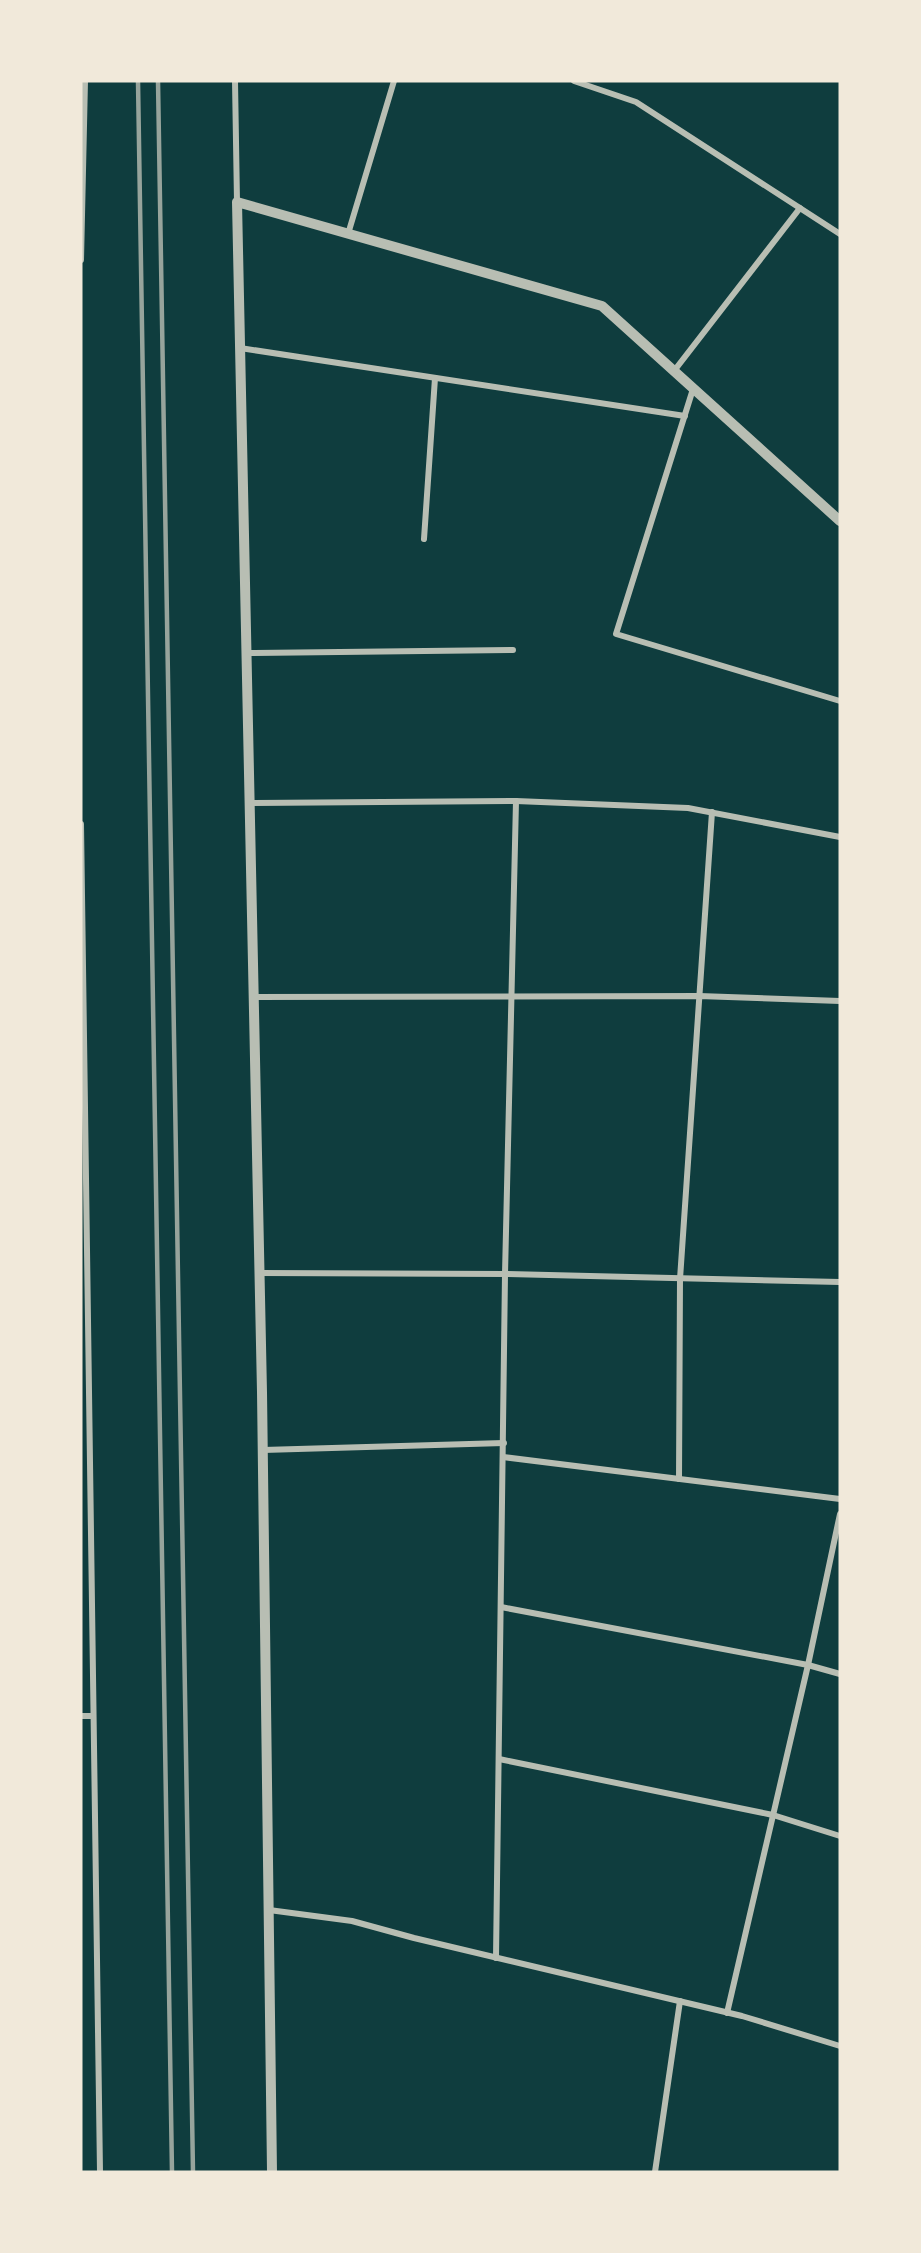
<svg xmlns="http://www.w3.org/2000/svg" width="921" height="2253" font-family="'Public Sans',sans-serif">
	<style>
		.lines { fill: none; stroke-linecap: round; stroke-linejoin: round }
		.minor { stroke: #b8beb3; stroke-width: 6 }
		.tertiary { stroke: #b8beb3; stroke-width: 10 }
		.rail { stroke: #97a49c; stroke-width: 4.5 }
	</style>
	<rect width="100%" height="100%" fill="#0f3d3e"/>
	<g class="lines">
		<g class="minor">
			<path d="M235 81 237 202"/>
			<path d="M574 81 636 102 840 234"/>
			<path d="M348 234 394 81"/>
			<path d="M81 260 85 81"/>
			<path d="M240 348 685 416"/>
			<path d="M674 371 800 208"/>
			<path d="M693 389 616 634 840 701"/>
			<path d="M424 539 435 378"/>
			<path d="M247 653 513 650"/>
			<path d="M250 803 516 801 688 808 840 837"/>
			<path d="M81 824 100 2172"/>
			<path d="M254 997 699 996 840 1001"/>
			<path d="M259 1273 505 1274 840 1282"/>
			<path d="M263 1450 504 1443"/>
			<path d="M503 1457 840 1499"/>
			<path d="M679 1479 680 1279 712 812"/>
			<path d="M501 1607 808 1665 840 1674"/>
			<path d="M81 1716H93"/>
			<path d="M499 1759 773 1815 840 1836"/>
			<path d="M269 1910 352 1921 414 1938 742 2016 840 2046"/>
			<path d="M496 1958 505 1274 516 801"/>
			<path d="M727 2013 808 1665 840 1514"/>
			<path d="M655 2172 680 2001"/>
		</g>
		<path class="tertiary" d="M272 2172 262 1392 237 202 602 306 840 521"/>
		<g class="rail">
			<path d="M138 81 172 2172"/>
			<path d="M158 81 193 2172"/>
		</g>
	</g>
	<rect width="921" height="2253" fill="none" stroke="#f1e9da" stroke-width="165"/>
</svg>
